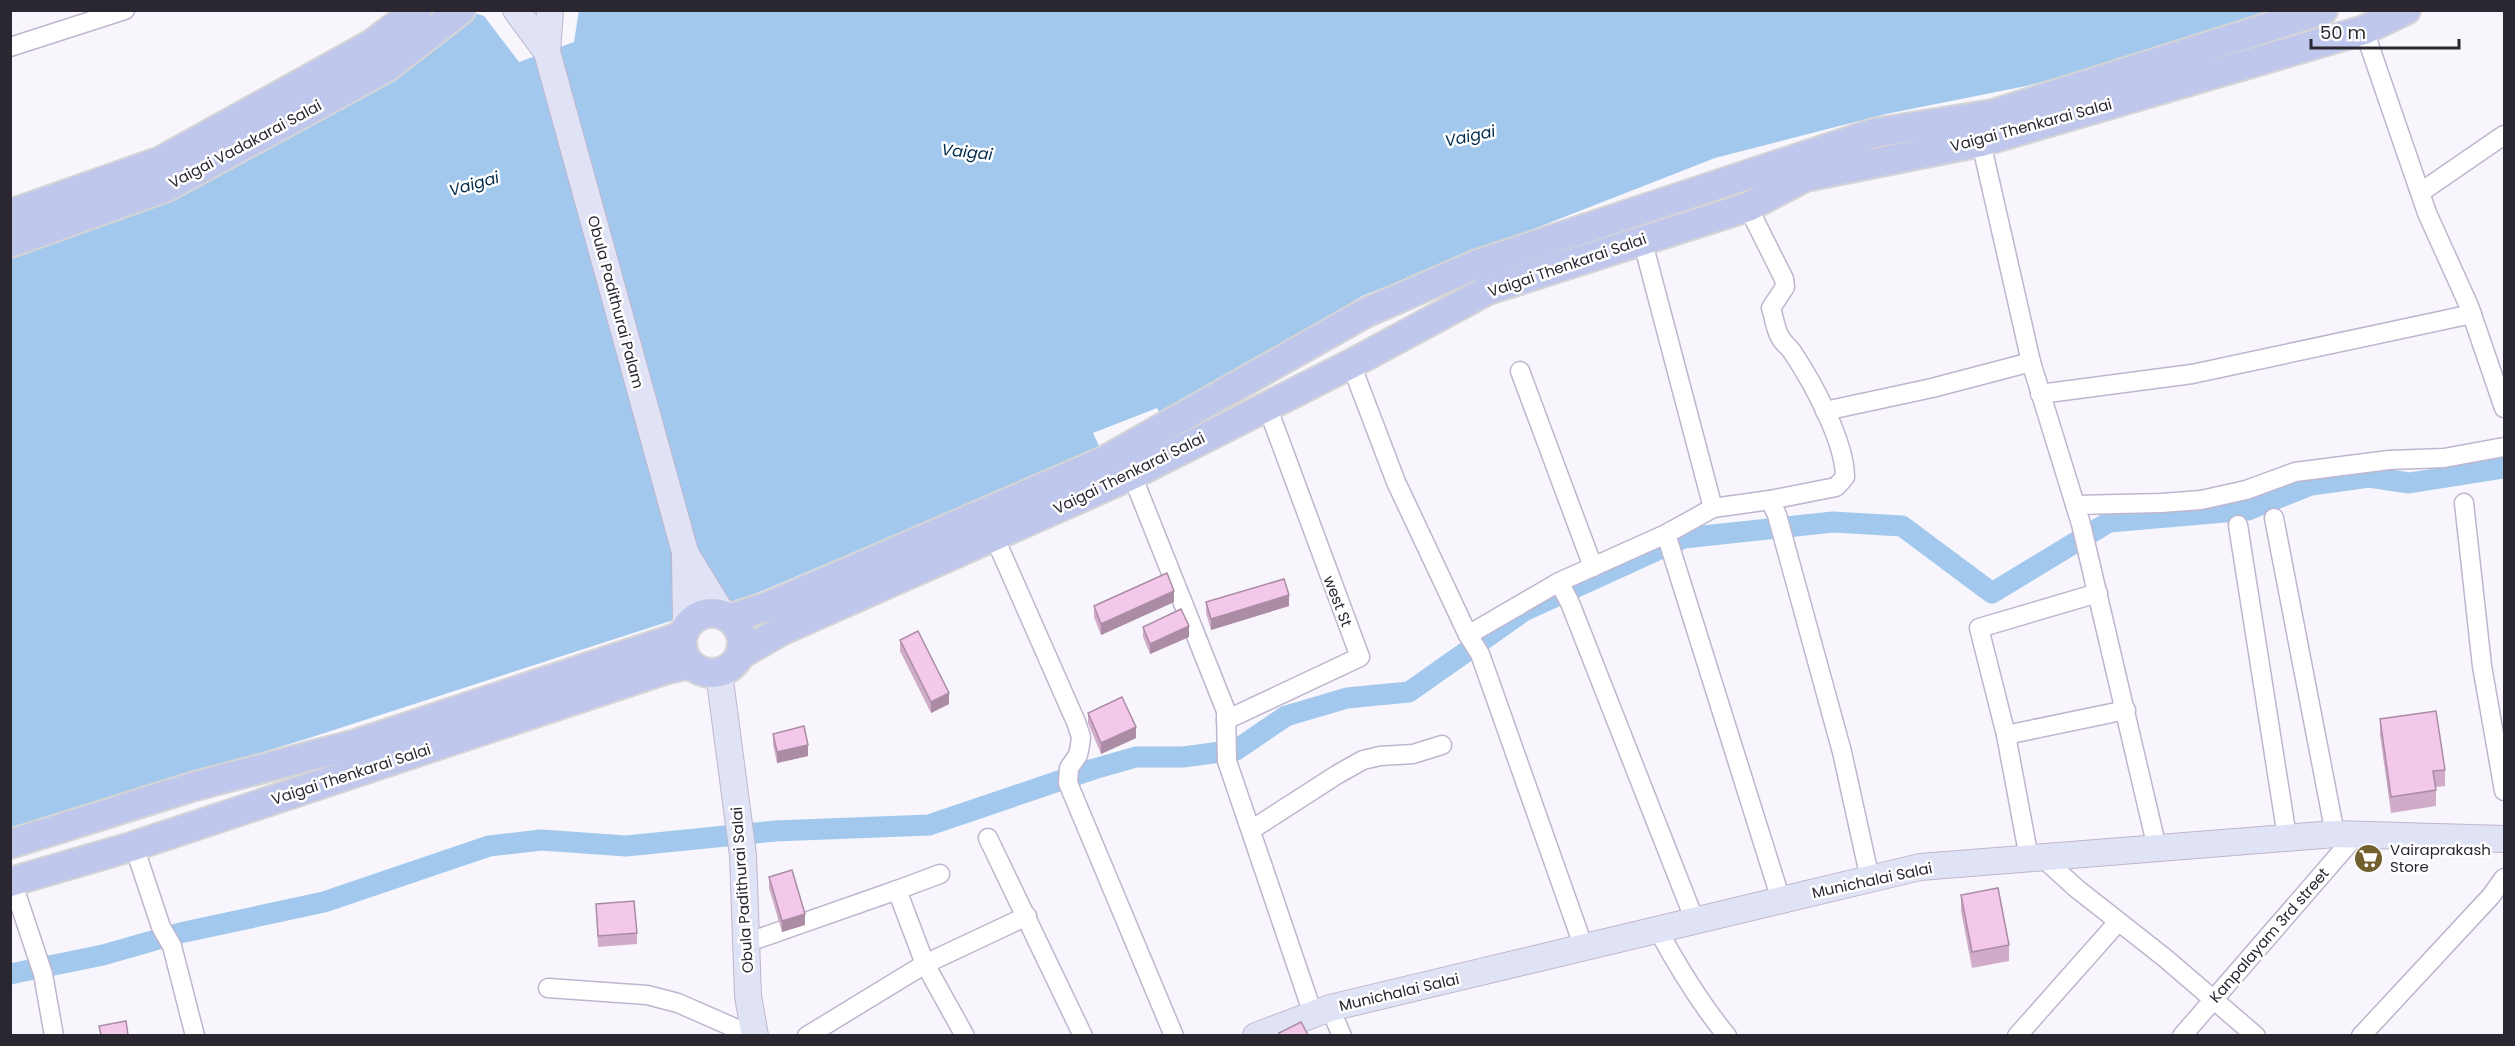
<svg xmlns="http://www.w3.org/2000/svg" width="2515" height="1046" font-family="Poppins,sans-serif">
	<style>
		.water { fill: #a2c9ed }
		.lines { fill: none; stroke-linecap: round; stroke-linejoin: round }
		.canal { stroke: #a2c9ed; stroke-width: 21 }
		.street-casing { stroke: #bfb5ce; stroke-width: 21 }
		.secondary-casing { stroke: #bfb5ce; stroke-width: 28 }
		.primary-casing { stroke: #d5d4d6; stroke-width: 32 }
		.street { stroke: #fff; stroke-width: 18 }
		.secondary { stroke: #e0e3f6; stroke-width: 26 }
		.primary { stroke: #c0c7ec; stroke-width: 28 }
		.wall { fill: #d1acc9 }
		.shaded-wall { fill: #aa8ca4 }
		.building { fill: #f3c8ea; stroke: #aa8ca4; stroke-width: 1.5 }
		.labels { text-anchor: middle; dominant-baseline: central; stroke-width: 5; stroke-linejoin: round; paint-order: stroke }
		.street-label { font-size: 15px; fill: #2b2731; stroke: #fff }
		.poi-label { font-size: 15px; fill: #2b2731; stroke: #fff; text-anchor: start }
		.water-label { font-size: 16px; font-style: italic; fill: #002b4d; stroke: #fff }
	</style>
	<rect width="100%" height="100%" fill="#f8f6fc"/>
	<path class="water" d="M579 10 2279 11 2184 44 2026 86 1886 114 1715 158 1362 296 1162 419 1157 408 1093 433 1100 448 757 593 306 739 11 829V258L162 203 474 13 484 16 519 62 574 42Z"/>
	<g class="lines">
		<path class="canal" d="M10 974 103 955 180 933 324 902 489 846 541 840 626 846 775 831 929 825 1094 769 1136 757H1183L1236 750 1286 716 1347 698 1409 692 1524 611 1684 538 1833 522 1902 526 1992 593 2109 522 2248 510 2311 485 2369 477 2409 483 2504 468"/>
		<defs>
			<g id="street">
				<path d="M2364 30 2427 213 2469 306 2504 408"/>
				<path d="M10 47 125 10"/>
				<path d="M1981 142 2031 362 2081 524 2157 848"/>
				<path d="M2421 192 2504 135"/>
				<path d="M1351 364 1396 482 1468 635 1480 654 1584 948"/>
				<path d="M1520 371 1593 567"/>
				<path d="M2040 394 2192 374 2472 314"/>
				<path d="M1825 411 1932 388 2031 362"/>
				<path d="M1132 475 1226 711 1227 761 1313 1014"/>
				<path d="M1770 500 1777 515 1842 752 1870 879"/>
				<path d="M2464 503 2482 666 2504 791"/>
				<path d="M2075 505 2161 503 2201 500 2246 490 2295 472 2389 460 2444 458 2504 447"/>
				<path d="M1713 508 1770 500 1836 487 1845 477C1845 442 1813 383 1793 353 1789 346 1782 343 1779 335 1775 327 1774 317 1771 308L1785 287 1784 279 1748 207"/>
				<path d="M2274 518 2335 834"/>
				<path d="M2238 525 2287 837"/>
				<path d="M1666 534 1781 900"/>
				<path d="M994 536 1076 722 1081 737 1080 745 1078 755 1069 768 1068 783 1174 1036"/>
				<path d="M1559 582 1570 603 1695 921"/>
				<path d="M1468 635 1559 582 1666 534 1713 508 1642 239"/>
				<path d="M1226 720 1360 657 1267 406"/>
				<path d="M2006 735 2126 710"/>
				<path d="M1251 830 1338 774 1363 760 1380 756 1413 754 1442 745"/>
				<path d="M988 838 1083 1036"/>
				<path d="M134 846 161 927 172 946 195 1036"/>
				<path d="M2042 857 2076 888 2165 958 2256 1036"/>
				<path d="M2029 858 2006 735 1979 628 2098 593"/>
				<path d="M940 874 897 890 925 964 965 1036"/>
				<path d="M12 881 43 974 54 1036"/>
				<path d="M1658 930C1678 967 1700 1003 1727 1036"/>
				<path d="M746 943 897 890"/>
				<path d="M548 988 647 995 678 1003 753 1036"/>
				<path d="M1330 1008 1342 1036"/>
				<path d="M807 1036 925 964 1027 916"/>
				<path d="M2017 1036 2118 922"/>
				<path d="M2182 1036 2357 834"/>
				<path d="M2361 1036 2491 896 2504 878"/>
			</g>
			<g id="secondary">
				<path d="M516 10 547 52"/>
				<path d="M550 10 547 52 685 552 686 626"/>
				<path d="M685 553 722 613"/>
				<path d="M719 673 743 855 748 996 755 1036"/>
				<path d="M1256 1036 1330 1008 1920 867 2335 834 2504 839"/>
			</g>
			<g id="primary">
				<path d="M10 214 161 161 372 44 417 10"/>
				<path d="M10 243 167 187 386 68 461 10"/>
				<circle cx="712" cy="643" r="30"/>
				<path d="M731 618 769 606 1104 461 1365 313 1475 265 1874 133 1993 114 2323 10"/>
				<path d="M741 654 781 631 1132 475 1351 364 1488 290 1748 207 1805 177 1981 142 2364 30 2406 10"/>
				<path d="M10 844 195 786 356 744 682 636"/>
				<path d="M10 882 134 846 664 670 690 664"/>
			</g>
		</defs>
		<use href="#street" class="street-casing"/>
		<use href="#secondary" class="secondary-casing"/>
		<use href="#primary" class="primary-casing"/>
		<use href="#street" class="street"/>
		<use href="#secondary" class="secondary"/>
		<use href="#primary" class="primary"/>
	</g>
	<g class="wall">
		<path d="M1174 602 1101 635 1094 617V606Z"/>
		<path d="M1206 602 1289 606 1211 630 1206 613Z"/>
		<path d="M1143 627 1189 637 1150 654 1143 637Z"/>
		<path d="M900 640 949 704 931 713 900 651Z"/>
		<path d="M1088 713 1136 738 1101 754 1088 723Z"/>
		<path d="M2380 719 2445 770V786L2436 787V806L2391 813 2380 735Z"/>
		<path d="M773 734 808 756 777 763 773 744Z"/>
		<path d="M769 877 805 925 782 932 769 888Z"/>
		<path d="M1961 895 2009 945V961L1972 968 1961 911Z"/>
		<path d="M596 904 637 933V944L598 947Z"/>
	</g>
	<g class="shaded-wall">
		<path d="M1174 591V602L1101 635V624Z"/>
		<path d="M1289 595V606L1211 630V619Z"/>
		<path d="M1189 626V637L1150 654V644Z"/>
		<path d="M949 693V704L931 713V702Z"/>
		<path d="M1136 727V738L1101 754V743Z"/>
		<path d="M808 745V756L777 763V752Z"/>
		<path d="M805 914V925L782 932V921Z"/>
	</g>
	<g class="building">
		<path d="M1167 573 1174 591 1101 624 1094 606Z"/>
		<path d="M1284 579 1289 595 1211 619 1206 602Z"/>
		<path d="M1181 609 1189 626 1150 644 1143 627Z"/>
		<path d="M918 631 949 693 931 702 900 640Z"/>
		<path d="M1122 697 1136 727 1101 743 1088 713Z"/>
		<path d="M2436 711 2445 770 2433 771 2436 790 2391 797 2380 719Z"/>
		<path d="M804 726 808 745 777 752 773 734Z"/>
		<path d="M792 870 805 914 782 921 769 877Z"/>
		<path d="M1998 888 2009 945 1972 952 1961 895Z"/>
		<path d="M634 901 637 933 598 936 596 904Z"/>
		<path d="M126 1021 128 1035H101L99 1026Z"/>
		<path d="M1301 1022 1308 1035H1280L1279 1033Z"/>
	</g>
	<defs>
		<symbol id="supermarket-disc" viewBox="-11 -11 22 22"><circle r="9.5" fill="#72612f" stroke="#fff"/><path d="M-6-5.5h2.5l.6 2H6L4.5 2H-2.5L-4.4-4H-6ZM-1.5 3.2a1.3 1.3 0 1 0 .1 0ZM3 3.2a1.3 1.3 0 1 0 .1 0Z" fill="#fff"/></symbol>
	</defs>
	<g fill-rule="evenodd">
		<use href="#supermarket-disc" x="2352" y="842" width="33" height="33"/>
	</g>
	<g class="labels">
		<g class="street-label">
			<text transform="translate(2031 125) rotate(-15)">Vaigai Thenkarai Salai</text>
			<text transform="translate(245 144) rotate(-28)">Vaigai Vadakarai Salai</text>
			<text transform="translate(1567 265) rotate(-19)">Vaigai Thenkarai Salai</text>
			<text transform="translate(616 302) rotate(75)">Obula Padithurai Palam</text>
			<text transform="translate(1129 473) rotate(-26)">Vaigai Thenkarai Salai</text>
			<text transform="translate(1338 601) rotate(69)">west St</text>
			<text transform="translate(351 774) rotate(-18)">Vaigai Thenkarai Salai</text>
			<text transform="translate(1872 880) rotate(-12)">Munichalai Salai</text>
			<text transform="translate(742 890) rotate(-94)">Obula Padithurai Salai</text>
			<text transform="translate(2269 935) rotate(-49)">Kanpalayam 3rd street</text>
			<text transform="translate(1399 992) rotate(-13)">Munichalai Salai</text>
		</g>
		<g class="poi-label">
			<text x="2390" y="849">Vairaprakash<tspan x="2390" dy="17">Store</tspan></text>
		</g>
		<g class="water-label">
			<text transform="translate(1470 136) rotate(-12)">Vaigai</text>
			<text transform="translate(967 152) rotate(6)">Vaigai</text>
			<text transform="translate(474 184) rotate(-16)">Vaigai</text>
		</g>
	</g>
	<rect width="2515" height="1046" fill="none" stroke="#2b2731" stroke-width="24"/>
	<path d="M2311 39v9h148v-9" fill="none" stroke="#2b2731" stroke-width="3"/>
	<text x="2320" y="39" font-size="18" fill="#2b2731" stroke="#ffffff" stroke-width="4.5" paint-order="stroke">50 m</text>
</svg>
